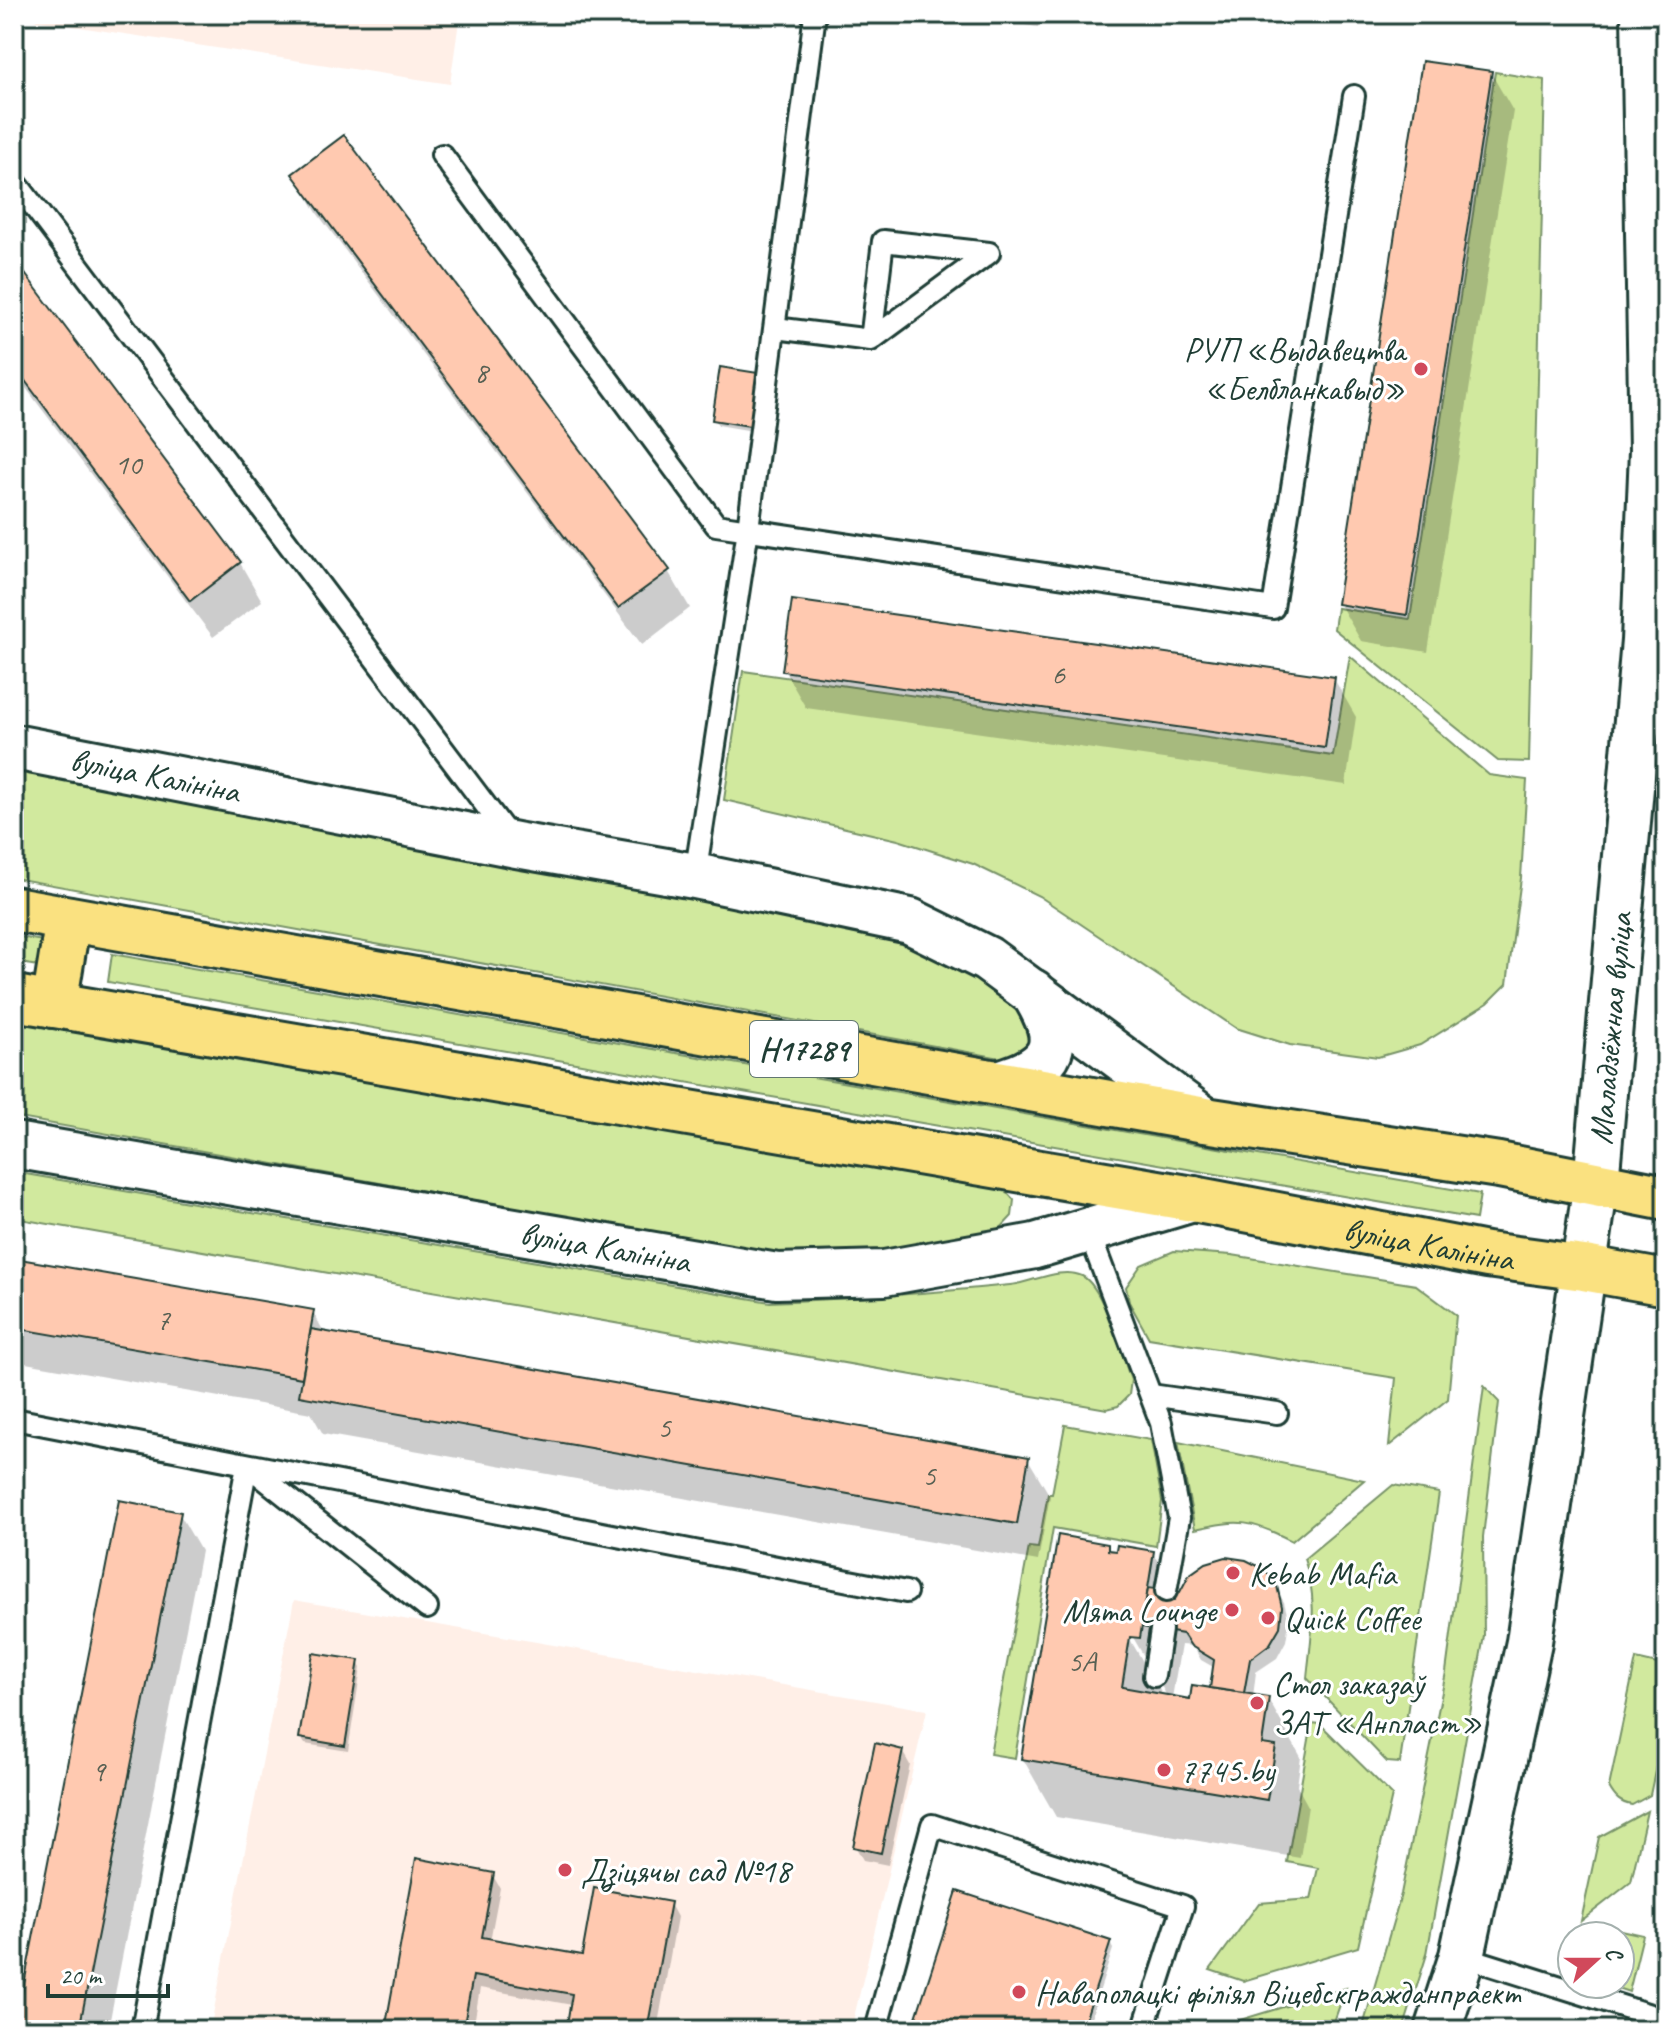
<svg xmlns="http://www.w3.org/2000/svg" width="1680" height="2044" font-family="Caveat,sans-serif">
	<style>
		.built { fill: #ffefe7 }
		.green { fill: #d1e99e; stroke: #789369; stroke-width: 2 }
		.shadow { fill: #0003; fill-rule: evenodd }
		.building { fill: #ffc9b0; stroke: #1f3d34; stroke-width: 2 }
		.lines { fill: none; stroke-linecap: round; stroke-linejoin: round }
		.lane-casing { stroke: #1f3d34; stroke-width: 26 }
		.secondary-casing { stroke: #1f3d34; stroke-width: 50 }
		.primary-casing { stroke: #1f3d34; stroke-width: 50 }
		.lane { stroke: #fff; stroke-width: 20 }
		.secondary { stroke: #fff; stroke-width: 44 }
		.primary { stroke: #fae180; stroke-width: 44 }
		.poi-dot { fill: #d1495b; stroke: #fff; stroke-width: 3 }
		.labels { text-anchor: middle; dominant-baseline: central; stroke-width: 6; stroke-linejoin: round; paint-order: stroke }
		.number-label { font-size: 30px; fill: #576053 }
		.shield { fill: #fff; stroke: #627771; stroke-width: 2 }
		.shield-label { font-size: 32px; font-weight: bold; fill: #1f3d34 }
		.poi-label { font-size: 34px; fill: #1f3d34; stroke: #fff; text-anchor: start }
		.street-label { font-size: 34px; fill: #1f3d34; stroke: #fff }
	</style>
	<rect width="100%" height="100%" fill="#fff"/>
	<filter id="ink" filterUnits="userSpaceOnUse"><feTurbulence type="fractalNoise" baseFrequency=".0125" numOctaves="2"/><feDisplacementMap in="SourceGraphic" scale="16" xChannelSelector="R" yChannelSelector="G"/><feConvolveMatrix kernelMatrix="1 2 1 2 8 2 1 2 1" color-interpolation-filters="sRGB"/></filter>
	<g filter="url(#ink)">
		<g class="built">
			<path d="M14 14H460L450 84 14 17Z"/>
			<path d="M294 1600 927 1710 851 2030H210Z"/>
		</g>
		<g class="green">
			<path d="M1495 72 1545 80 1529 762 1498 761 1334 629 1337 608 1410 619Z"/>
			<path d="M1350 656 1489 775 1527 780 1521 878 1507 984 1488 1003 1420 1045 1378 1057 1290 1045 1236 1028 1039 896 973 864 898 840 724 800 743 671 1333 756Z"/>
			<path d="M14 769 906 939C948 961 1015 991 1036 1035L1017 1061 14 878Z"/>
			<path d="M14 936 43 941 38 966 14 962Z"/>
			<path d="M112 954 1480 1194 1476 1219 108 982Z"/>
			<path d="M14 1013 1002 1187 1014 1200 1012 1216 999 1230 881 1255H779L14 1117Z"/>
			<path d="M14 1172 770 1302C850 1299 930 1293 1010 1285 1032 1283 1060 1266 1082 1276 1104 1287 1122 1357 1131 1380L1129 1395 1118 1406 1107 1409 14 1218Z"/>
			<path d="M1174 1251 1232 1255 1416 1285 1456 1315 1448 1399 1389 1446 1396 1378 1149 1338 1129 1302 1126 1287 1141 1265Z"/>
			<path d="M1484 1386 1499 1402 1483 1537 1484 1636 1427 1954 1403 2030H1362L1401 1894 1446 1672Z"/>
			<path d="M1065 1425 1151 1440 1162 1501 1156 1546 1053 1528 1015 1758 990 1754 1029 1547 1038 1548 1048 1494H1052Z"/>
			<path d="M1178 1442 1364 1480 1292 1541C1251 1520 1240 1519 1195 1529Z"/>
			<path d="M1393 1485 1439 1493 1400 1763 1387 1762 1307 1678C1311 1637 1319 1599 1304 1559Z"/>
			<path d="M1636 1659 1666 1666V1719L1650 1795 1632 1805C1620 1803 1615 1798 1609 1787Z"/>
			<path d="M1312 1723 1320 1724 1392 1795 1358 1947 1243 1981 1210 1970 1259 1903 1311 1899 1318 1868 1287 1862Z"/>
			<path d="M1647 1811 1631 1882 1581 1921 1599 1837Z"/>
			<path d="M1616 1929 1643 1935 1629 1992 1605 1984H1620V1936H1606Z"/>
			<path d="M1346 1988 1331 2030H1228L1230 2023Z"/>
		</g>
		<g class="shadow">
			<path d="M948 14H1040L1038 27Z"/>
			<path d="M1491 73 1513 111 1428 652 1361 641 1339 603Z"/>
			<path d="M295 175 668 571 690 608 642 645 317 213Z"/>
			<path d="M14 262 240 563 262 601 213 637 14 372Z"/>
			<path d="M757 375 761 381 753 431 718 425 714 419Z"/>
			<path d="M784 670 1334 679 1356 717 1346 785 806 708Z"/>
			<path d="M14 1260 313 1312 325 1334 1028 1459 1050 1496 1038 1561 323 1434 311 1413 14 1361Z"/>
			<path d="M179 1513 201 1551 108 2030H18Z"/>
			<path d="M1107 1546 1111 1552 1153 1553 1177 1594 1275 1587 1284 1602 1289 1622 1286 1641 1277 1658 1256 1672 1253 1697 1268 1699 1301 1757 1297 1786 1308 1806 1300 1858 1056 1817 1023 1759ZM1127 1627 1167 1696H1163L1124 1629ZM1181 1645 1193 1646 1201 1660 1215 1668 1212 1690 1192 1701 1172 1698Z"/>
			<path d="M358 1662 361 1668 348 1751 305 1744 301 1738Z"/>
			<path d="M902 1751 910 1765 888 1865 863 1860 855 1846Z"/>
			<path d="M1658 1812 1661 1818 1666 1815V1840L1663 1839 1661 1846 1654 1833Z"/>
			<path d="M492 1874 500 1888 490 1941 583 1957 670 1904 677 1917 657 2030H568L572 2005 480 1988 473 2030H387Z"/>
			<path d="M1109 1942 1113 1949 1087 2030H915Z"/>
		</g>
		<g class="building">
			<path d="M1422 61 1492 71 1407 615 1337 604Z"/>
			<path d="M344 135 670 570 618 608 292 174Z"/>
			<path d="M14 259 241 562 190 601 14 366Z"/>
			<path d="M720 367 758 373 750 426 712 420Z"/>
			<path d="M792 600 1335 677 1325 748 782 671Z"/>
			<path d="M14 1258 314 1310 302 1378 14 1328Z"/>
			<path d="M311 1329 1029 1457 1017 1524 299 1396Z"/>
			<path d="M119 1500 181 1512 79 2030H15Z"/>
			<path d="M1058 1535 1108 1544V1550L1116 1551 1117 1545 1154 1551 1140 1638 1130 1637 1122 1687 1190 1699 1192 1685 1269 1697 1262 1744 1276 1746 1267 1800 1021 1759Z"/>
			<path d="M1226 1557 1246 1560 1264 1569 1277 1586 1282 1607 1280 1627 1270 1644 1250 1659 1244 1693 1210 1688 1214 1660 1191 1646 1183 1634 1142 1627 1148 1588 1180 1592 1189 1575 1206 1563Z"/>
			<path d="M313 1653 359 1660 345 1746 299 1738Z"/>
			<path d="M875 1743 903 1750 881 1853 853 1847Z"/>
			<path d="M1660 1812 1666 1813V1835L1656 1833Z"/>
			<path d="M416 1858 494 1873 482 1937 582 1955 594 1888 671 1902 647 2030H566L572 1994 473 1976 463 2030H385Z"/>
			<path d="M957 1891 1111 1941 1082 2030H912Z"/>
		</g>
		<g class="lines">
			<defs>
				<g id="lane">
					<path d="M442 155 716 525 1273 608 1354 96"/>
					<path d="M14 180 511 839"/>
					<path d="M775 328 871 340 989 253 883 241 871 340"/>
					<path d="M695 876 748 529 815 14"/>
					<path d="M1088 1230 1161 1423 1179 1518 1166 1591"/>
					<path d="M1151 1395 1277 1413"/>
					<path d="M14 1419 906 1592"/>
					<path d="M1154 1676 1161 1630"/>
					<path d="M1462 1956 1666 2020"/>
					<path d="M142 2030 247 1465 427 1608"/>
					<path d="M876 2030 932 1825 1183 1906 1143 2030"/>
				</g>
				<g id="secondary">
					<path id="s1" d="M14 747 516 845 695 876 910 921 987 959 1205 1120"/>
					<path d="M998 1083C1057 1066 1065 1044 1033 992"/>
					<path id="s2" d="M14 1145 777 1276 884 1273 1035 1246 1193 1199"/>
					<path id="s3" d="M1438 2030 1462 1956 1529 1642 1596 1183 1644 641 1652 451 1644 14"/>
				</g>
				<g id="primary">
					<path d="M14 909 1205 1120 1499 1165 1666 1198"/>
					<path id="s4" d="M14 998 1193 1199 1487 1255 1584 1268 1666 1283"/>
					<path d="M54 1005 68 919"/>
				</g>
			</defs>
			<use href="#lane" class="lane-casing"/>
			<use href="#secondary" class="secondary-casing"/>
			<use href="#primary" class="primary-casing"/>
			<use href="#lane" class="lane"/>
			<use href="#secondary" class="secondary"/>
			<use href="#primary" class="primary"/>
		</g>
	</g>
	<g class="poi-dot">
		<circle cx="1421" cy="369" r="8"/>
		<circle cx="1233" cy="1573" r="8"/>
		<circle cx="1232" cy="1610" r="8"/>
		<circle cx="1268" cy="1618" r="8"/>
		<circle cx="1257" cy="1703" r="8"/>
		<circle cx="1164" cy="1770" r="8"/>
		<circle cx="565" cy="1870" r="8"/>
		<circle cx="1019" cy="1992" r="8"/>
	</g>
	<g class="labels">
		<g class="number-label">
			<text x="481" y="372">8</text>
			<text x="128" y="464">10</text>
			<text x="1058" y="674">6</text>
			<text x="163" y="1319">7</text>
			<text x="664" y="1427">5</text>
			<text x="929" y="1475">5</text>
			<text x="1082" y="1661">5А</text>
			<text x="98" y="1771">9</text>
		</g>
		<rect class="shield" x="750" y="1021" width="108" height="56" rx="6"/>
		<g class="shield-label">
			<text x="804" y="1049">Н17289</text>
		</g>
		<g class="poi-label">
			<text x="1405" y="349" text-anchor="end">РУП «Выдавецтва<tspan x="1405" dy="39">«Белбланкавыд»</tspan></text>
			<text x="1249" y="1573">Kebab Mafia</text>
			<text x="1216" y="1610" text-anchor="end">Мята Lounge</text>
			<text x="1284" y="1618">Quick Coffee</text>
			<text x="1273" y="1683">Стол заказаў<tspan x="1273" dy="39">ЗАТ «Анпласт»</tspan></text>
			<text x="1180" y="1770">7745.by</text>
			<text x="581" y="1870">Дзіцячы сад №18</text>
			<text x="1035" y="1992">Наваполацкі філіял Віцебскгражданпраект</text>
		</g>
		<g class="street-label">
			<text stroke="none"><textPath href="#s1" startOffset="144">вуліца Калініна</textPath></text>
			<text stroke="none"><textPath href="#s3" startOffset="1018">Маладзёжная вуліца</textPath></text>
			<text stroke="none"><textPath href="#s4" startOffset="1436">вуліца Калініна</textPath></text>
			<text stroke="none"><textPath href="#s2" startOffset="600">вуліца Калініна</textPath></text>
		</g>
	</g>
	<rect width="1680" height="2044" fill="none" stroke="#fff" stroke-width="48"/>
	<rect x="24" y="24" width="1632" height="1996" fill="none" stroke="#1f3d34" stroke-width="3" filter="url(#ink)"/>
	<g transform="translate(1596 1960) rotate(69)"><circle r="38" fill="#ffffff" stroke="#a5b1ae" stroke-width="2"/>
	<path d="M0-6L14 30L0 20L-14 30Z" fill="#d1495b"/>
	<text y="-12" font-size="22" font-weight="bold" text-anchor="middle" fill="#1f3d34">С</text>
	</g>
	<path d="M48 1984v12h120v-12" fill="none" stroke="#1f3d34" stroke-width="4"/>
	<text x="60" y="1984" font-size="24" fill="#1f3d34" stroke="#ffffff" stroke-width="6" paint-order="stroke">20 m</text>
</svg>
